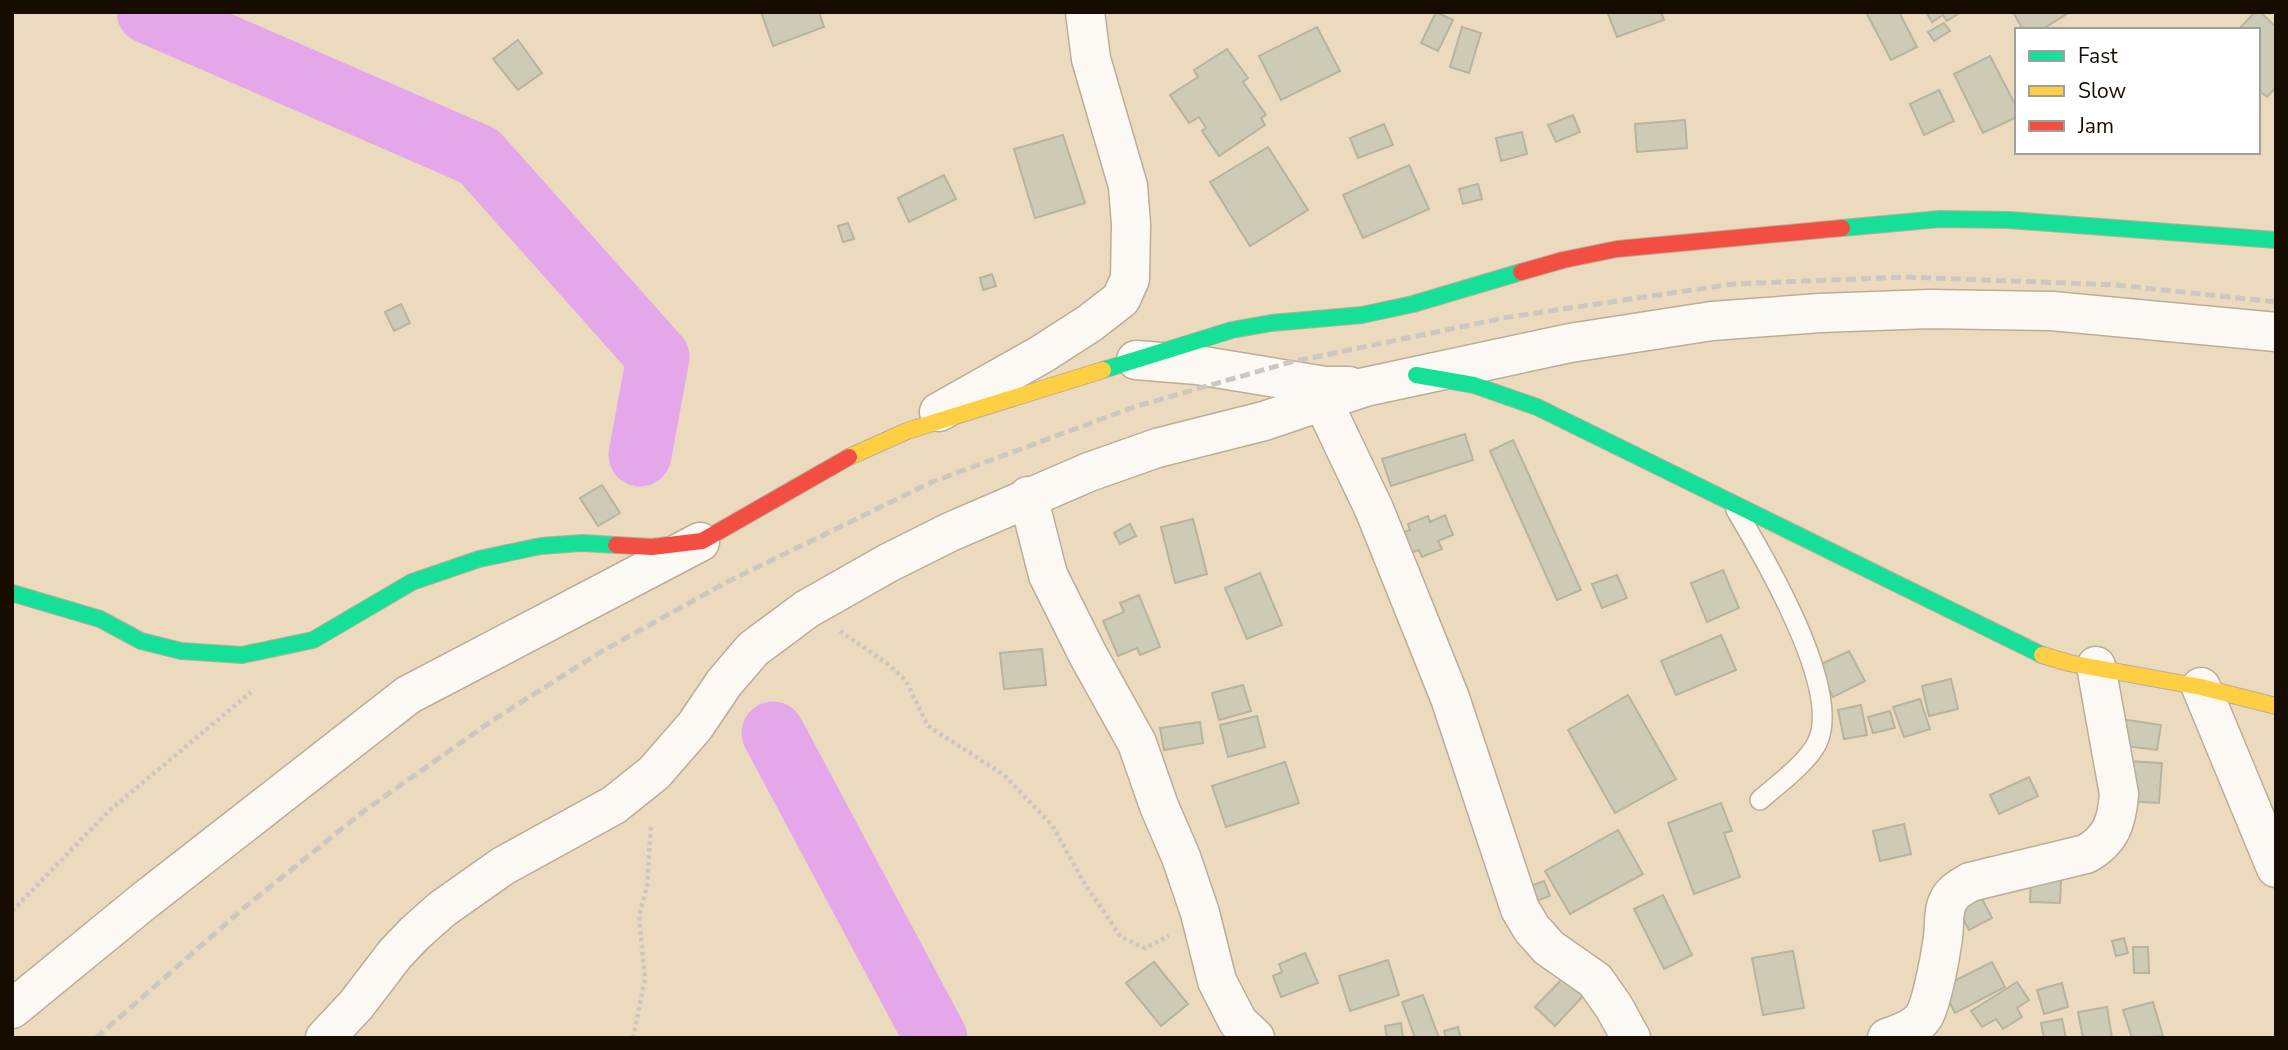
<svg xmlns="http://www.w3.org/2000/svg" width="2288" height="1050" font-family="'Nunito Sans',sans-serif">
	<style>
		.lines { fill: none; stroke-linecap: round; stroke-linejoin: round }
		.river { stroke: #e4a8ea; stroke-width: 63 }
		.building { fill: #cdcbb6; stroke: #b6b49f; stroke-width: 2 }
		.lane-casing { stroke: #bbad98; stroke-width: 22 }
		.street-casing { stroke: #bbad98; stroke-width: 41 }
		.fast-casing { stroke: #bbad98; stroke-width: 18 }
		.slow-casing { stroke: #bbad98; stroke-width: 18 }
		.jam-casing { stroke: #bbad98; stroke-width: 18 }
		.path { stroke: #ccc6c0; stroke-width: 4.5; stroke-dasharray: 3.5 3.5; stroke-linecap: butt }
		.lane { stroke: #fcf9f5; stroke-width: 19 }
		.street { stroke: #fcf9f5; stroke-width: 38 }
		.fast { stroke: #16e098; stroke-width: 16 }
		.slow { stroke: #ffcf43; stroke-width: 16 }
		.jam { stroke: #f24e42; stroke-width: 16 }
		.rail { stroke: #ccc7c0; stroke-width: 5; stroke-dasharray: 10 5; stroke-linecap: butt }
	</style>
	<rect width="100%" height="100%" fill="#ecdabf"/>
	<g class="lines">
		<g class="river">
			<path d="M148 12 479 156 658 357 640 455"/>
			<path d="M773 733 936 1038"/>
		</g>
	</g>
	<g class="building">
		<path d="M761 12H819L824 27 773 46Z"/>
		<path d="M1436 12 1453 20 1438 51 1421 43Z"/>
		<path d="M1612 12H1661L1664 20 1617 37 1608 14Z"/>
		<path d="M1866 12H1899L1917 47 1891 60Z"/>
		<path d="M1926 12H1961L1947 21 1943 15 1932 22Z"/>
		<path d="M2013 12H2070L2041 30H2023Z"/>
		<path d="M2255 12H2260L2276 27V87L2267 97 2258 90V30H2238Z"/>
		<path d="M1944 23 1950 31 1934 41 1928 32Z"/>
		<path d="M1317 27 1340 71 1281 100 1259 56Z"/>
		<path d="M1462 27 1481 33 1469 73 1450 67Z"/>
		<path d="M518 40 542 73 518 90 493 59Z"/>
		<path d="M1227 49 1248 78 1243 82 1266 115 1261 118 1265 125 1219 156 1202 131 1206 128 1199 117 1189 123 1170 95 1198 77 1194 70Z"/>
		<path d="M1990 56 2017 108V117L1983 133 1954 74Z"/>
		<path d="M1939 90 1954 121 1924 135 1910 104Z"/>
		<path d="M1573 115 1580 132 1556 142 1548 125Z"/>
		<path d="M1685 120 1687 148 1637 152 1635 124Z"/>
		<path d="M1384 124 1393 145 1358 158 1350 138Z"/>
		<path d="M1522 132 1527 154 1501 161 1496 138Z"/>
		<path d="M1063 135 1085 203 1035 218 1014 149Z"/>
		<path d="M1268 147 1308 210 1250 246 1210 182Z"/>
		<path d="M1409 165 1429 209 1363 238 1343 195Z"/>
		<path d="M944 175 956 199 909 222 898 198Z"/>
		<path d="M1478 184 1482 199 1463 204 1459 189Z"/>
		<path d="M848 223 854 239 843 242 838 226Z"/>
		<path d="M992 274 996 286 983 290 980 278Z"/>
		<path d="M401 304 410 323 394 331 385 312Z"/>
		<path d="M1465 434 1473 460 1391 486 1382 459Z"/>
		<path d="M1513 440 1581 590 1557 600 1490 451Z"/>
		<path d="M602 485 620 513 598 526 580 498Z"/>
		<path d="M1445 515 1453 535 1438 541 1442 549 1422 557 1419 550 1408 554 1399 534 1410 530 1408 524 1428 516 1430 522Z"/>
		<path d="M1193 519 1207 574 1175 583 1161 527Z"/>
		<path d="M1130 524 1136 536 1120 544 1114 533Z"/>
		<path d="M1723 570 1739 608 1707 622 1691 583Z"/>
		<path d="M1260 573 1282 625 1247 639 1225 588Z"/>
		<path d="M1617 575 1627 598 1602 608 1592 584Z"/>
		<path d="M1139 595 1160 647 1140 655 1137 648 1118 656 1103 621 1124 612 1120 603Z"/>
		<path d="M1721 635 1736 670 1676 695 1661 661Z"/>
		<path d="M1042 649 1046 685 1004 689 1000 653Z"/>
		<path d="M1849 651 1865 681 1833 697 1817 666Z"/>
		<path d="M1951 679 1958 709 1929 716 1922 686Z"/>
		<path d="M1243 685 1251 711 1219 720 1212 693Z"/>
		<path d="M1628 695 1676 779 1615 813 1568 730Z"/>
		<path d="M1920 699 1930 729 1904 737 1893 707Z"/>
		<path d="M1861 705 1867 735 1844 739 1838 710Z"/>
		<path d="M1890 711 1895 728 1873 733 1868 717Z"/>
		<path d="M1257 716 1265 747 1228 757 1220 725Z"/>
		<path d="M2121 719 2161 725 2157 750 2117 745Z"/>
		<path d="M1200 722 1203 743 1164 750 1160 728Z"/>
		<path d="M2127 761 2162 763 2159 803 2124 801Z"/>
		<path d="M1285 762 1299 803 1226 827 1212 786Z"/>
		<path d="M2029 777 2038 796 1999 814 1990 795Z"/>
		<path d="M1721 803 1732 831 1724 833 1740 877 1694 894 1668 823Z"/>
		<path d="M1904 824 1911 854 1880 861 1873 831Z"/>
		<path d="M1618 830 1643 874 1570 914 1545 871Z"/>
		<path d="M2031 878 2061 880 2060 903 2030 902Z"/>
		<path d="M1544 881 1550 896 1531 903 1525 888Z"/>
		<path d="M1978 891 1992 918 1969 930 1955 904Z"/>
		<path d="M1663 895 1692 955 1664 969 1634 909Z"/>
		<path d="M2124 938 2128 953 2116 956 2112 941Z"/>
		<path d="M2133 947H2148L2149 973H2134Z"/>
		<path d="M1793 951 1804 1008 1763 1015 1752 958Z"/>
		<path d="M1305 953 1318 983 1281 997 1273 976 1282 972 1279 964Z"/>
		<path d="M1388 960 1399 995 1350 1011 1339 976Z"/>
		<path d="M1154 962 1188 1004 1161 1026 1126 983Z"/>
		<path d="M1992 962 2005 987 1955 1013 1942 987Z"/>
		<path d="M1566 975 1586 993 1555 1026 1535 1007Z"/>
		<path d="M2017 982 2029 1000 2017 1008 2022 1017 2003 1029 1996 1019 1982 1027 1971 1011Z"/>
		<path d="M2062 983 2068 1007 2044 1014 2037 990Z"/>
		<path d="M1423 995 1439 1038H1415L1402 1002Z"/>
		<path d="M2153 1002 2163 1036 2132 1038 2123 1010Z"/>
		<path d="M2107 1007 2112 1038H2083L2078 1012Z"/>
		<path d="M2062 1019 2066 1038H2044L2041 1023Z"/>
		<path d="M1401 1023 1403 1037 1387 1038 1385 1026Z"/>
		<path d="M1458 1027 1461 1038H1446L1444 1031Z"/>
	</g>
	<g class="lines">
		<defs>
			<path id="lane" d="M1736 510C1764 557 1843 690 1817 743 1807 763 1777 785 1760 800"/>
			<g id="street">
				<path d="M1136 360 1197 365 1325 386H1349"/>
				<path d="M1323 402 1374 509 1450 698 1520 909 1532 929 1549 948 1595 980 1614 1007 1631 1038"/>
				<path d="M939 412 1042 354 1090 323 1121 299 1130 279 1131 224 1128 186 1091 59 1085 12"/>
				<path d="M1028 496 1048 575 1088 655 1137 743 1159 806 1181 857 1200 913 1217 981 1238 1022 1255 1038"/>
				<path d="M2201 687 2276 868"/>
				<path d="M12 1009 144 901 408 695 700 542"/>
				<path d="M325 1038 356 1005 395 954 415 933 442 909 503 866 614 805 654 773 695 726 724 683 753 649 807 609 888 563 950 532 1089 472 1157 448 1264 421 1365 387 1570 343 1712 321 1820 313 1930 309 2052 311 2276 332"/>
				<path d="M1887 1038C1900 1033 1916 1029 1924 1016 1932 1003 1941 953 1943 937 1945 922 1942 907 1952 895 1957 889 1964 886 1970 882L2086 854C2111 840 2117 822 2119 794L2096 666"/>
			</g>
			<g id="fast">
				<path d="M1842 228 1940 219 2009 220 2276 240"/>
				<path d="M1103 370 1232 330 1271 323 1362 315 1413 304 1521 272"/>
				<path d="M1416 375 1474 385 1537 407 2042 655"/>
				<path d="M12 593 100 619 141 641 181 651 242 655 313 640 412 582 479 559 541 546 582 543 616 545"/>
			</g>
			<g id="slow">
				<path d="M849 457 907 431 1103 370"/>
				<path d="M2042 655 2069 663 2201 687 2276 706"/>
			</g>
			<g id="jam">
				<path d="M1521 272 1563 260 1617 249 1842 228"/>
				<path d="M616 545 652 547 702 541 849 457"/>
			</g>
		</defs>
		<use href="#lane" class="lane-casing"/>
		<use href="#street" class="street-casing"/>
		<use href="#fast" class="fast-casing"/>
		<use href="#slow" class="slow-casing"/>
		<use href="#jam" class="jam-casing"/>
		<g class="path">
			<path d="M840 631 889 665 906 681 928 726 1004 775 1052 825 1083 881 1121 937 1145 948 1169 936"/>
			<path d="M12 911 109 811 251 692"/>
			<path d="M633 1038 645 979 639 916 647 886 651 824"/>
		</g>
		<use href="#lane" class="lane"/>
		<use href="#street" class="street"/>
		<use href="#fast" class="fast"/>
		<use href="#slow" class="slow"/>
		<use href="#jam" class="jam"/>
		<path class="rail" d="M96 1038 245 907 364 811 493 720 599 653 725 583 932 482 1134 407 1291 362 1509 317 1733 284 1906 277 2117 285 2276 302"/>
	</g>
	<rect width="2288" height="1050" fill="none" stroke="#170c00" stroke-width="28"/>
	<rect x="2015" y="28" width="245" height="126" fill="#ffffff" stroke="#a29e99" stroke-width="2"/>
	<rect x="2029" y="51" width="35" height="10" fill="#16e098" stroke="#a29e99" stroke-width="2"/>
	<text x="2078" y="63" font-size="21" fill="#170c00">Fast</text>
	<rect x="2029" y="86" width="35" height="10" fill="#ffcf43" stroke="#a29e99" stroke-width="2"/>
	<text x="2078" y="98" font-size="21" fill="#170c00">Slow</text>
	<rect x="2029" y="121" width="35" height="10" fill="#f24e42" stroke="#a29e99" stroke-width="2"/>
	<text x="2078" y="133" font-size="21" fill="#170c00">Jam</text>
</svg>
